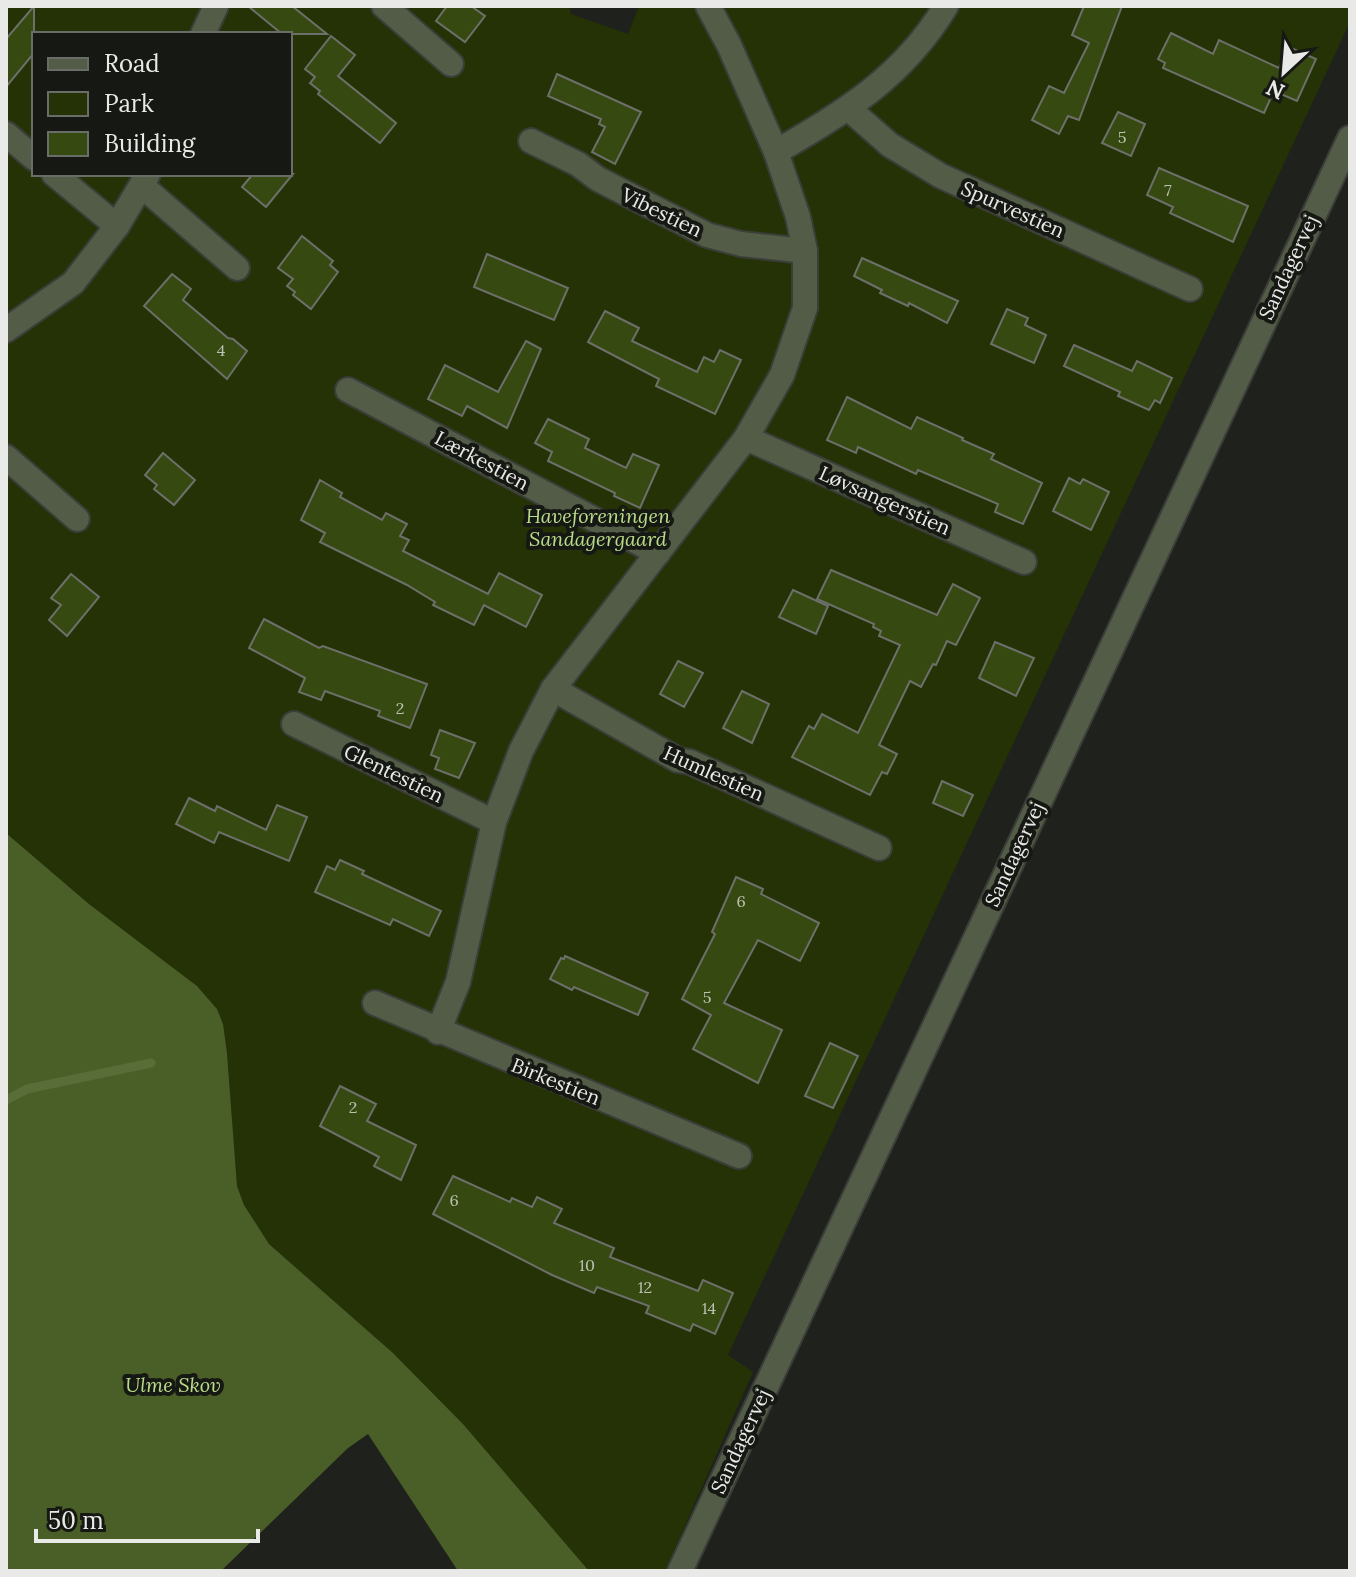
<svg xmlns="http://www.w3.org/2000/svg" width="1356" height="1577" font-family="Lora,serif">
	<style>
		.green { fill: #243205; fill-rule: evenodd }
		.forest { fill: #4a5e28 }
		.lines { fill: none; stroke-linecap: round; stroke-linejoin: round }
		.stream { stroke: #586d37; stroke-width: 9 }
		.building { fill: #364911; stroke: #6d6f6b; stroke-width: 2 }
		.minor-casing { stroke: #3b3d39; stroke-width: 28 }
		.minor { stroke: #535c46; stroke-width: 24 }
		.labels { text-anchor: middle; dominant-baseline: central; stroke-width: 8; stroke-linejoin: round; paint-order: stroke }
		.number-label { font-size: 16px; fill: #bcc2b2 }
		.street-label { font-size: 20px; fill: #e9eae7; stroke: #161814 }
		.park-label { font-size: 20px; font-style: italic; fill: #badb89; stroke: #161814 }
	</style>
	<rect width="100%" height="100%" fill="#1f211d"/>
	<path class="green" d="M6 6H569L571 14 628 34 639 6H1350V22L728 1355 753 1372 665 1571H589L463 1424 393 1353 269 1244 244 1205 237 1186 227 1052 217 1009 197 986 89 904 6 833ZM34 34H290V174H34Z"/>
	<path class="forest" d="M6 833 89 904 197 986 217 1009 223 1024 227 1053 237 1186 244 1205 269 1244 393 1353 463 1424 589 1571H458L368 1434 348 1448 221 1571H6Z"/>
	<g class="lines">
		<path class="stream" d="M6 1100 27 1089 151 1063"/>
	</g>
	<g class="building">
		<path d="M34 6V53L6 87V39Z"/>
		<path d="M248 6H292L327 34H282Z"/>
		<path d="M447 6H471L485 16 465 42 436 21Z"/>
		<path d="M1084 6H1122L1079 120 1068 116 1059 134 1032 120 1049 86 1064 93 1089 43 1072 35Z"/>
		<path d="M1171 33 1213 54 1219 40 1279 68 1289 47 1316 59 1297 101 1274 91 1264 113 1163 68 1165 63 1158 59Z"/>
		<path d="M331 36 355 55 338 76 396 123 380 143 318 94 320 91 310 83 315 77 305 69Z"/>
		<path d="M557 74 641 112 615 164 592 152 605 127 599 124 601 119 548 96Z"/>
		<path d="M1118 112 1145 124 1131 156 1102 143Z"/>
		<path d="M1159 168 1248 206 1233 242 1170 213 1173 207 1147 195Z"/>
		<path d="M253 174H293L266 207 242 187Z"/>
		<path d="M302 236 333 261 330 265 338 272 311 309 293 295 295 292 287 286 293 279 278 268Z"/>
		<path d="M487 254 568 288 554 320 474 287Z"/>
		<path d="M862 258 958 301 947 323 909 303 908 306 880 293 882 290 854 276Z"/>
		<path d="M172 274 191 289 183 300 228 338 233 339 247 351 227 379 144 306Z"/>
		<path d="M1007 309 1028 318 1025 325 1046 335 1034 363 991 344Z"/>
		<path d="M605 311 639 328 632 341 697 372 704 357 714 362 720 350 741 360 715 414 656 386 659 379 588 342Z"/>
		<path d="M526 341 541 349 507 428 467 406 462 416 428 399 445 365 498 392Z"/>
		<path d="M1074 345 1132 371 1137 361 1172 378 1160 403 1155 400 1149 410 1118 396 1120 392 1064 366Z"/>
		<path d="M847 397 911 429 917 417 963 438 962 440 994 454 991 459 1042 483 1023 524 995 512 998 504 918 470 916 474 858 447 856 453 827 440Z"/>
		<path d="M548 419 589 439 585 448 626 468 633 454 659 465 640 508 614 496 615 493 548 461 552 452 535 443Z"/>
		<path d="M163 453 195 480 174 505 154 489 157 485 145 475Z"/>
		<path d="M1069 478 1080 484 1083 479 1109 492 1091 530 1053 511Z"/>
		<path d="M320 480 342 493 340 497 382 520 386 513 407 524 400 536 409 540 403 551 488 594 499 573 542 595 526 627 484 605 474 625 433 605 435 602 407 585 320 542 325 533 301 520Z"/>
		<path d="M831 570 937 615 953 584 980 598 956 645 947 641 936 665 933 664 921 687 910 681 879 745 897 754 887 774 882 772 870 795 792 757 809 726 814 729 822 714 858 733 900 645 879 636 881 631 873 627 874 624 817 599Z"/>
		<path d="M71 574 99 597 67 636 49 620 61 605 51 598Z"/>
		<path d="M793 590 828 606 816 634 779 617Z"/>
		<path d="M264 619 319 648 323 646 427 684 410 728 378 716 380 711 325 691 321 700 299 692 305 678 249 648Z"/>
		<path d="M995 642 1034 658 1016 696 979 678Z"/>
		<path d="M678 661 703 673 684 707 660 694Z"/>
		<path d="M742 691 769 704 752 743 723 728Z"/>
		<path d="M440 730 475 743 459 778 435 769 439 758 431 755Z"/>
		<path d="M942 781 973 795 963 816 933 803Z"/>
		<path d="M189 798 215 811 217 806 266 830 277 805 307 817 289 861 219 832 214 843 176 824Z"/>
		<path d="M340 860 364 871 362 874 441 911 429 936 393 919 390 925 315 892 327 866 335 870Z"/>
		<path d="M736 877 763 889 761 894 819 923 800 961 758 940 724 1003 782 1030 758 1083 693 1049 711 1015 682 999 715 934 712 932Z"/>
		<path d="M565 956 648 993 638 1015 574 987 572 990 550 979 561 958 564 959Z"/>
		<path d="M830 1043 858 1056 833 1108 805 1096Z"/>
		<path d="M340 1086 376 1104 367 1121 416 1145 401 1180 374 1166 379 1157 320 1126Z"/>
		<path d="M453 1176 510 1202 512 1198 532 1207 537 1197 562 1209 554 1223 614 1248 610 1257 698 1291 703 1280 733 1293 715 1334 693 1324 690 1331 646 1313 649 1306 597 1287 594 1293 552 1275 433 1214Z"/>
	</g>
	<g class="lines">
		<defs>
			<g id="minor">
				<path d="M384 6 451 64"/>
				<path d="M203 34 216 6"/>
				<path d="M849 109 890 145 941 176 1190 289"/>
				<path d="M6 134 34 158"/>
				<path d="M531 141 578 164 598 179 707 235 741 244 805 251"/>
				<path d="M776 152C846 111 903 77 946 6"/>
				<path d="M54 174 117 226"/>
				<path d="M142 186 237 268"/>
				<path d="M6 330 73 283 117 226 148 174"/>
				<path d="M348 390 658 553"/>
				<path d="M746 438 1024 562"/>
				<path d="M6 457 77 519"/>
				<path d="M553 689 678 760 690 762 879 848"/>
				<path d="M294 724 494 822"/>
				<path d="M375 1003 739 1156"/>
				<path d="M438 1032 458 982 494 822 521 751 553 689 746 438 782 375 805 308V251L798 217 776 152 729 45 708 6"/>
				<path d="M680 1571 1350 138"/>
			</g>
		</defs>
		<use href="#minor" class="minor-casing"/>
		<use href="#minor" class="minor"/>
	</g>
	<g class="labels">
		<g class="number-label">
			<text x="1122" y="137">5</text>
			<text x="1168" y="190">7</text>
			<text x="221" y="350">4</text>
			<text x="400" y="708">2</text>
			<text x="741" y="901">6</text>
			<text x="707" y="997">5</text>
			<text x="353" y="1107">2</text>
			<text x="454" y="1200">6</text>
			<text x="587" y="1265">10</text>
			<text x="645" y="1287">12</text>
			<text x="709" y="1308">14</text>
		</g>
		<g class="street-label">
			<text transform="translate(1013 209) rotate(24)">Spurvestien</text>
			<text transform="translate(662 212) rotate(26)">Vibestien</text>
			<text transform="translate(1288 267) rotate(-65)">Sandagervej</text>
			<text transform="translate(482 460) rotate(28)">Lærkestien</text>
			<text transform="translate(885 500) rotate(24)">Løvsangerstien</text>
			<text transform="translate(394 773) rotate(26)">Glentestien</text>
			<text transform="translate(714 773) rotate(24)">Humlestien</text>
			<text transform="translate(1014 854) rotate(-65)">Sandagervej</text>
			<text transform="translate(556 1081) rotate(22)">Birkestien</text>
			<text transform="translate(740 1441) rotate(-65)">Sandagervej</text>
		</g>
		<g class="park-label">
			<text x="598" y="515">Haveforeningen<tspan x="598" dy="23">Sandagergaard</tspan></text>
			<text x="173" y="1384">Ulme Skov</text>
		</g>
	</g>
	<rect width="1356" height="1577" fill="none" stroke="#e9eae7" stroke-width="16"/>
	<rect x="32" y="32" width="260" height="144" fill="#161814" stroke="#6a6c68" stroke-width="2"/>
	<rect x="48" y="58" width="40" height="12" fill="#535c46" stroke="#6a6c68" stroke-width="2"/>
	<text x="104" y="72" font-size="24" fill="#e9eae7">Road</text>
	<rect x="48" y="92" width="40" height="24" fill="#243205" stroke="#6a6c68" stroke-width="2"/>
	<text x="104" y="112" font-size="24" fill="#e9eae7">Park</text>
	<rect x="48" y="132" width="40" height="24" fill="#364911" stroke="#6a6c68" stroke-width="2"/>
	<text x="104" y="152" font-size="24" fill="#e9eae7">Building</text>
	<g transform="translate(1284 72) rotate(206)" stroke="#161814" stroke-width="6" paint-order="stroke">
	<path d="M0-6L14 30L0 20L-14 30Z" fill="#e9eae7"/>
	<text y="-12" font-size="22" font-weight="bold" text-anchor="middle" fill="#e9eae7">N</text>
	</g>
	<path d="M36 1529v12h222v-12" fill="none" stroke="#e9eae7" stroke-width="4"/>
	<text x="48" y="1529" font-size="24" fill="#e9eae7" stroke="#161814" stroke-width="6" paint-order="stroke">50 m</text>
</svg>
